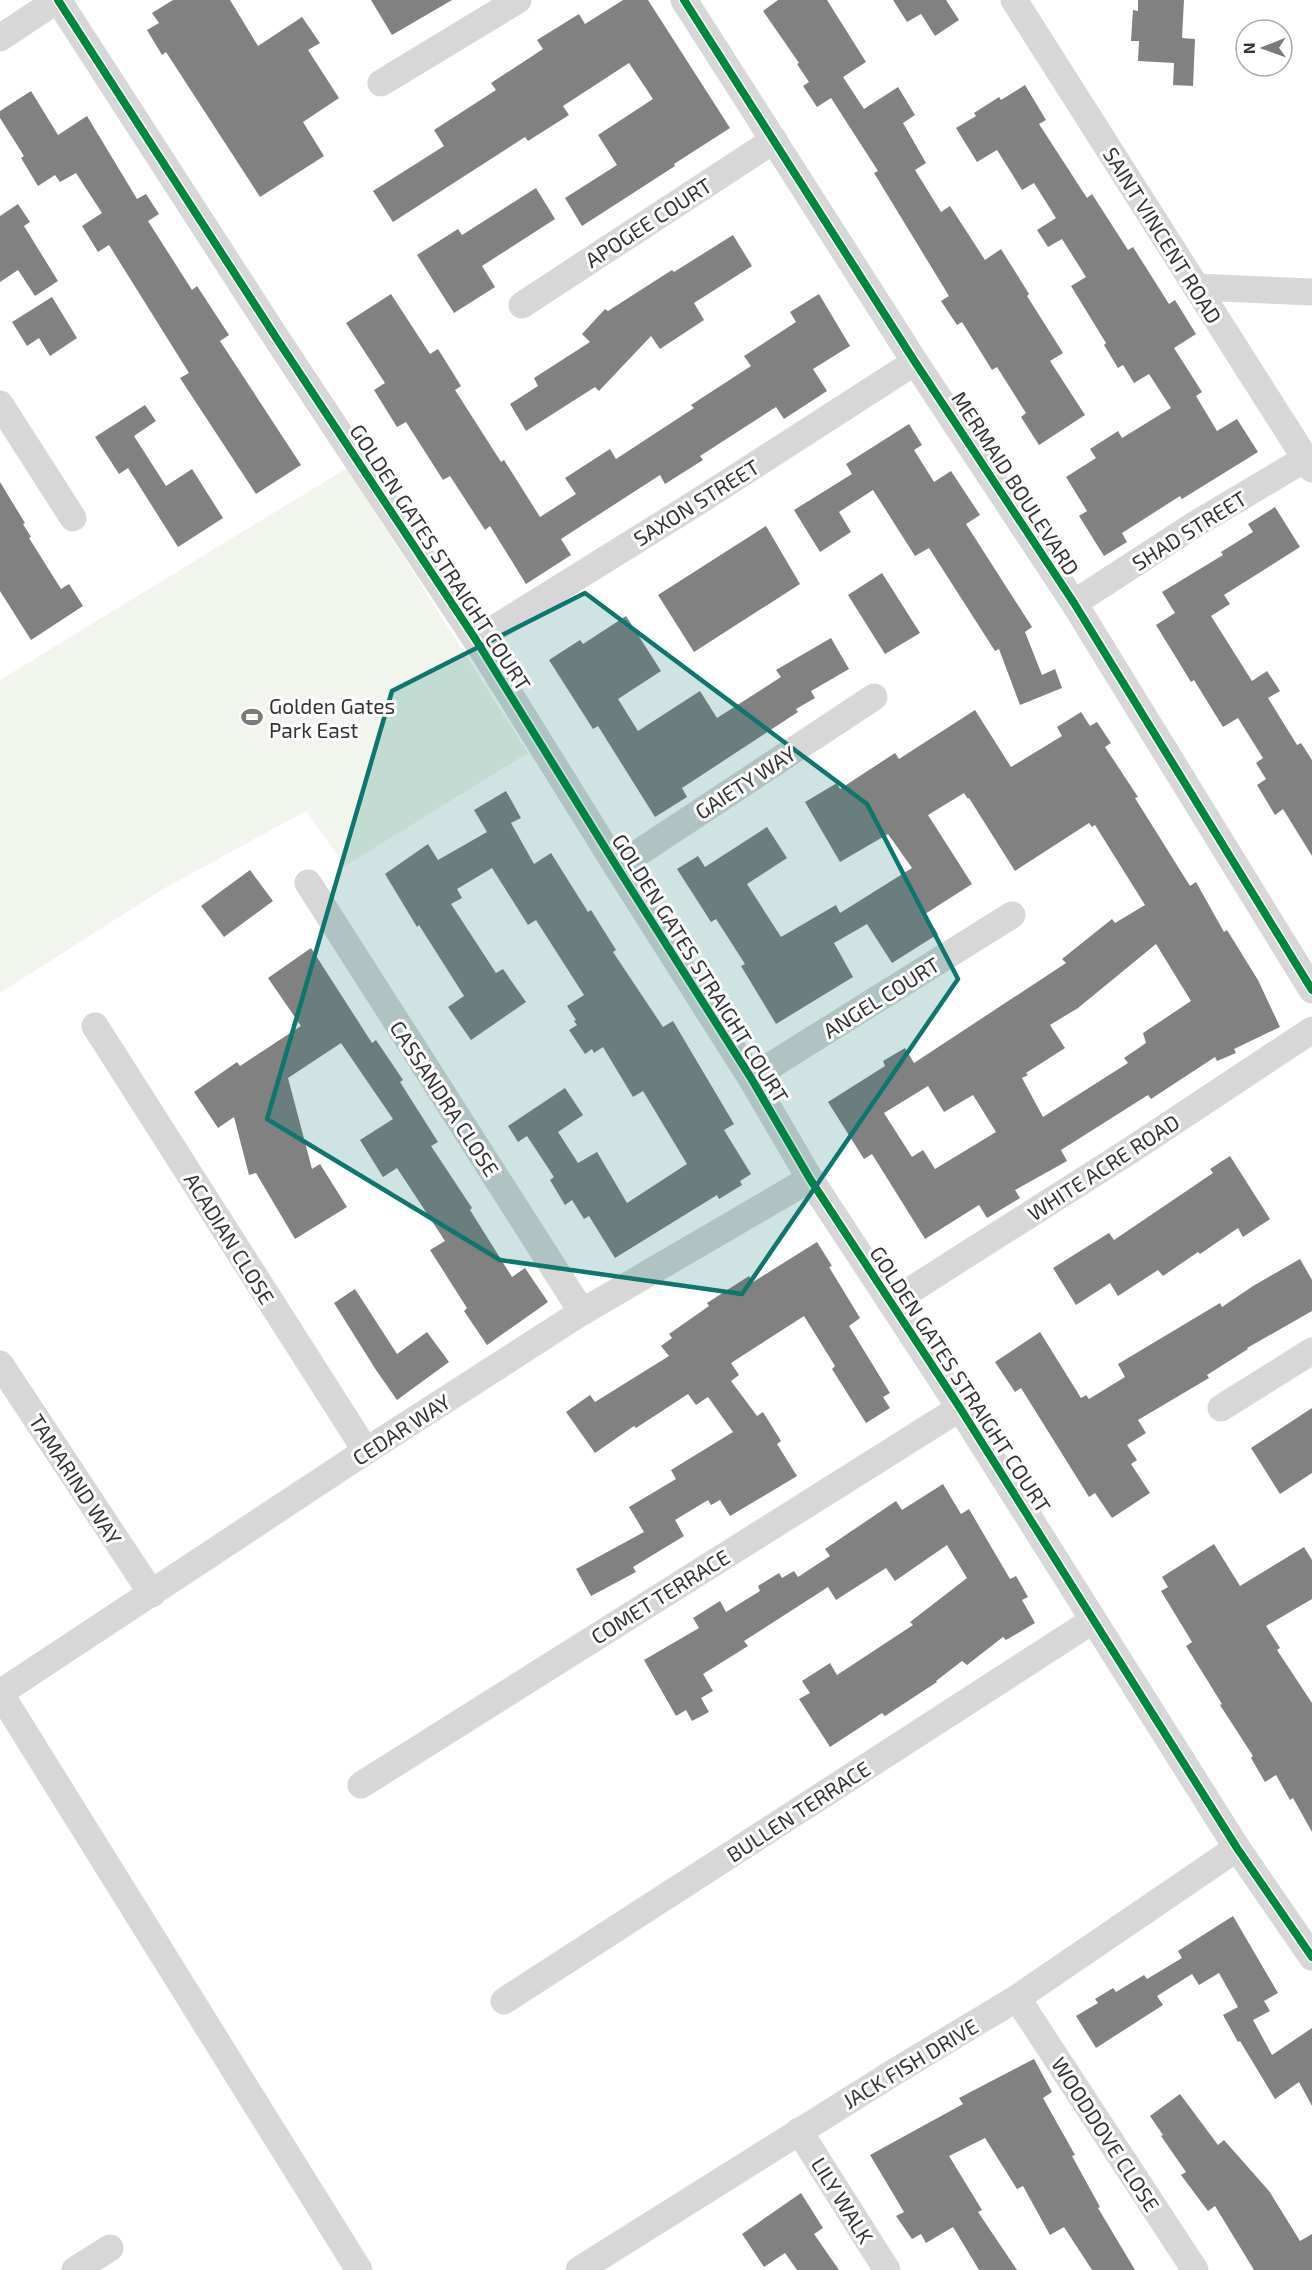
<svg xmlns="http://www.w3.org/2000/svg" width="1312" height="2270" font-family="'Exo 2',sans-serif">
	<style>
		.green { fill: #f1f5ed }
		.building { fill: #818181; fill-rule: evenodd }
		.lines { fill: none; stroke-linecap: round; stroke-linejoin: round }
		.minor { stroke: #d7d7d7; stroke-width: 27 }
		.cycleway-casing { stroke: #fff; stroke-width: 11 }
		.cycleway { stroke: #00873e; stroke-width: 8 }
		.marked { fill: #0f766e; fill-opacity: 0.2; stroke: #0f766e; stroke-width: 4.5; stroke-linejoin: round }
		.labels { text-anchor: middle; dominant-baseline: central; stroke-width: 6; stroke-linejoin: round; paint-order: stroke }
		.street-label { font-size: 21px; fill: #333; stroke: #fff }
		.poi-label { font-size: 21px; fill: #333; stroke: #fff; text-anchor: start }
	</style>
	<rect width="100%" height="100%" fill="#fff"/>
	<path class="green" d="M347 468 528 753 345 866 306 811 163 889 0 993V680Z"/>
	<g class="building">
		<path d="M173 0H230L258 46 302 17 320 43 308 50 339 98 303 122 324 156 260 197 166 52 162 55 147 30 159 23 152 13Z"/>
		<path d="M371 0H452L392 35Z"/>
		<path d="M623 0H648L730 128 674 164 675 166 582 226 565 198 617 165 598 135 653 99 629 63 563 106 569 115 528 141 525 137 393 222 373 191 444 146 434 130 496 90 491 83 543 49 537 40 579 14 585 24Z"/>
		<path d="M778 0H827L866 62 843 77 864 109 898 87 915 115 903 123 926 163 915 170 941 212 950 206 985 260 1001 249 1029 294 1027 296 1063 353 1050 361 1085 415 1039 445 1021 417 1026 413 997 367 992 370 962 322 957 325 941 301 949 296 874 173 878 171 831 98 817 107 803 86 809 82 797 64 799 63 763 11Z"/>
		<path d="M893 0H946L959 20 935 36 921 14 907 22Z"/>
		<path d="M1138 0H1184L1182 38 1195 39 1193 86 1173 85 1174 63 1138 61 1139 41H1131L1133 10 1138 11Z"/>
		<path d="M1025 85 1046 120 1039 124 1087 198 1092 194 1128 250 1133 247 1169 304 1175 300 1196 334 1174 348 1202 392 1196 396 1217 431 1237 419 1258 452 1182 499 1180 496 1122 533 1127 542 1104 556 1079 516 1087 511 1066 477 1096 458 1090 449 1118 431 1122 438 1171 408 1149 374 1134 383 1123 365 1118 368 1104 345 1106 343 1071 286 1086 277 1062 239 1048 247 1037 230 1056 218 1034 183 1022 190 997 150 977 162 956 128 976 116 974 113 999 97 1001 100Z"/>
		<path d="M31 91 58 135 87 116 137 199 146 194 159 214 148 221 192 290 197 286 229 335 220 341 301 465 256 494 180 378 189 373 109 245 98 252 82 226 102 213 76 173 60 182 55 175 38 186 21 158 24 156 0 118V111Z"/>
		<path d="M536 188 555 219 482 266 495 287 454 313 417 255 458 229 462 235Z"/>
		<path d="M18 204 30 222 24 226 58 281 35 296 18 270 0 282V216Z"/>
		<path d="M733 235 752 266 694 303 704 320 660 349 651 336 599 391 595 387 526 431 510 404 538 386 534 378 590 342 582 334 605 309 608 311 672 270 674 272Z"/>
		<path d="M391 294 430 354 438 349 461 386 455 390 501 462 504 460 540 517 576 494 565 478 610 449 616 459 694 408 691 405 751 366 744 356 796 322 790 312 819 294 850 346 813 369 827 391 784 419 776 407 700 456 703 460 665 484 660 475 561 539 571 555 526 584 490 526 485 530 450 476 443 480 406 422 397 427 374 390 385 383 346 323Z"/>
		<path d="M52 297 77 338 50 356 39 338 27 346 12 322Z"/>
		<path d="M145 405 156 421 134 436 166 486 192 469 223 518 178 547 128 468 119 474 95 437Z"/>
		<path d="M909 424 922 445 914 450 934 482 951 471 980 515 966 524 1032 627 1025 632 1042 675 1055 669 1062 688 1020 705 999 649 995 651 929 548 915 556 873 490 839 512 851 532 820 552 794 510 852 474 846 464Z"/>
		<path d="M0 482 25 523 23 524 31 537 29 538 61 589 69 584 83 606 31 640 0 591Z"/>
		<path d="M1275 507 1300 547 1224 595 1230 604 1211 616 1252 681 1267 671 1280 691 1268 698 1297 745 1301 743 1312 760V856L1283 809 1275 815 1257 785 1266 779 1256 763 1263 758 1238 718 1223 727 1194 680 1191 682 1156 625 1175 613 1162 592 1223 555 1221 552 1253 532 1248 524Z"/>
		<path d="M766 526 800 584 694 652 658 595Z"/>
		<path d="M882 573 920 633 885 654 848 595Z"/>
		<path d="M626 616 661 671 618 699 638 731 700 691 717 718 781 677 776 670 831 638 849 669 811 691 815 698 796 709 798 712 682 788 687 797 655 817 598 726 593 729 549 660 580 640 583 644Z"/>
		<path d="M975 710 1011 767 1062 736 1057 727 1081 712 1090 726 1097 722 1111 743 1105 747 1138 797 1135 798 1190 886 1196 882 1224 932 1227 930 1258 980 1280 1027 1234 1049 1236 1053 1217 1061 1215 1057 1151 1099 1148 1095 1061 1150 1067 1161 1015 1190 1020 1198 987 1218 979 1205 925 1239 872 1154 864 1159 828 1102 885 1066 883 1061 905 1048 914 1063 1066 963 1062 959 1112 919 1115 923 1145 905 1095 825 1092 827 1089 823 1015 871 969 798 968 799 964 793 928 815 972 884 925 914 938 934 892 963 867 924 834 943 853 977 776 1024 741 966 745 964 716 919 711 922 677 869 698 856 705 867 767 827 787 858 747 884 781 937 836 905 840 913 912 868 888 834 840 862 805 802 837 783 840 789 895 753 899 759ZM1156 944 1191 1001 1143 1033 1146 1043 1124 1058 1128 1063 1043 1117 1022 1078 1028 1075 1026 1073 1065 1048 1050 1025 1078 1008ZM928 1086 944 1112 973 1095 996 1132 935 1169 923 1150 912 1157 884 1113Z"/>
		<path d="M506 791 521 818 511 823 534 864 551 853 588 912 591 910 616 950 613 952 663 1027 673 1021 734 1124 724 1130 751 1174 740 1181 742 1185 719 1199 717 1195 615 1258 589 1216 584 1219 572 1200 565 1205 550 1180 554 1177 527 1136 518 1142 508 1126 565 1088 583 1115 558 1132 578 1163 597 1152 627 1203 687 1164 643 1091 633 1097 603 1047 594 1053 592 1049 585 1054 569 1030 577 1025 574 1021 576 1020 567 1006 584 995 536 920 528 925 492 868 457 889 462 898 451 904 496 973 503 969 526 1002 471 1040 448 1007 464 996 419 925 417 927 385 874 428 844 438 860 487 832 474 810Z"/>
		<path d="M250 870 273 901 224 937 201 906Z"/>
		<path d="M311 948 372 1043 376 1040 403 1080 400 1082 438 1142 431 1146 472 1208 470 1210 512 1277 525 1268 548 1302 487 1345 464 1311 467 1308 430 1250 445 1241 397 1168 383 1177 360 1140 393 1119 341 1043 288 1078 312 1169 320 1164 347 1207 295 1239 256 1173 249 1175 234 1117 218 1128 194 1092 237 1062 240 1066 301 1026 268 978Z"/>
		<path d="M1230 1156 1270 1219 1243 1237 1238 1228 1200 1254 1198 1252 1163 1276 1158 1270 1118 1296 1110 1283 1076 1305 1053 1268 1109 1233 1114 1240 1213 1173 1210 1169Z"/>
		<path d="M817 1242 832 1266 829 1267 860 1318 849 1326 890 1393 883 1397 890 1408 866 1423 832 1369 835 1366 804 1316 731 1363 739 1375 731 1381 757 1416 763 1412 781 1441 777 1444 797 1476 730 1516 720 1500 711 1505 708 1500 675 1520 684 1536 633 1567 636 1572 591 1596 576 1569 644 1532 629 1507 676 1479 671 1470 733 1432 708 1397 696 1405 688 1394 636 1428 634 1426 595 1453 566 1412 590 1395 595 1402 669 1356 661 1346 672 1338 669 1334 709 1306 707 1303 749 1276 753 1282Z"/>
		<path d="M1300 1259 1312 1280V1311L1247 1348 1248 1349 1207 1375 1209 1378 1138 1420 1146 1433 1127 1445 1137 1460 1131 1464 1150 1493 1112 1518 1095 1493 1089 1497 1021 1388 1015 1392 995 1362 1040 1332 1081 1398 1086 1395 1089 1399 1125 1377 1118 1364 1220 1303 1222 1307 1253 1286Z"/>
		<path d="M355 1289 397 1354 427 1332 449 1362 397 1400 376 1370 334 1303Z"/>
		<path d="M1312 1408V1473L1280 1494 1251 1448Z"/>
		<path d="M943 1484 961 1514 969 1509 1010 1579 1016 1576 1028 1597 1022 1600 1035 1623 1006 1640 1003 1637 967 1665 962 1661 936 1681 937 1682 885 1716 882 1713 830 1747 799 1699 810 1693 802 1681 830 1663 837 1675 913 1625 910 1622 967 1578 947 1545 895 1581 886 1568 836 1600 828 1587 744 1641 748 1646 703 1674 713 1691 701 1698 709 1712 692 1721 686 1710 676 1716 644 1660 699 1628 693 1618 720 1601 726 1612 760 1591 758 1586 779 1573 782 1578 794 1571 798 1577 830 1556 825 1549 896 1501 902 1510Z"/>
		<path d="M1214 1544 1240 1586 1304 1547 1312 1560V1599L1266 1626 1280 1648 1277 1650 1312 1703V1832L1293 1798 1290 1800 1276 1775 1265 1782 1251 1758 1253 1756 1220 1705 1222 1704 1186 1646 1192 1642 1161 1591 1168 1587 1162 1577Z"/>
		<path d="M1233 1916 1278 1993 1264 2001 1270 2011 1253 2020 1272 2055 1312 2028V2106L1299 2082 1275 2099 1240 2041 1238 2042 1223 2015 1238 2007 1219 1973 1199 1985 1192 1974 1157 1996 1163 2005 1096 2048 1076 2016 1098 2003 1095 1999 1113 1988 1116 1992 1144 1975 1147 1979 1182 1958 1178 1951Z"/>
		<path d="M1034 2059 1052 2092 1043 2098 1075 2155 1072 2156 1100 2207 1098 2208 1135 2270H1092L1064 2227 1050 2235 1023 2186 1017 2189 985 2138 949 2156 982 2210 978 2212 1017 2270H979L953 2227 926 2243 921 2234 912 2239 896 2216 904 2212 870 2155 963 2104 959 2098Z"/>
		<path d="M1180 2094 1218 2145 1224 2140 1269 2191 1300 2241 1312 2234V2270H1254L1215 2206 1208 2211 1181 2175 1186 2172 1161 2136 1163 2135 1150 2116Z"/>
		<path d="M801 2193 823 2228 814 2234 839 2270H797L785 2253 764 2267 742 2234Z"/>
	</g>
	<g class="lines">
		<g class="minor">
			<path d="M58 0 275 336 476 640 617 867 751 1078 810 1179 960 1408 1237 1848 1312 1957"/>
			<path d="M684 0 915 362 1074 603 1312 990"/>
			<path d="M1014 0 1312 469"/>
			<path d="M0 38 57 0"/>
			<path d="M381 83 518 0"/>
			<path d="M1196 287 1312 292"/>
			<path d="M522 305 774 140"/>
			<path d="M0 404 73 518"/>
			<path d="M1074 603 1194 525 1305 459"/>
			<path d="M476 640 696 503 915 362"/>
			<path d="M617 867 874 697"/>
			<path d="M308 883 582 1312"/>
			<path d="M95 1026 366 1451"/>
			<path d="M751 1078 1012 915"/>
			<path d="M892 1302 1131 1150 1312 1030"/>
			<path d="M0 1364 152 1594"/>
			<path d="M1221 1408 1312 1351"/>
			<path d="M0 1693 366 1451 582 1312 810 1179"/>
			<path d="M0 1693 359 2270"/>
			<path d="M361 1785 960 1408"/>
			<path d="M1017 1998 1195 2270"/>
			<path d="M504 2001 1092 1621"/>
			<path d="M799 2131 887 2270"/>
			<path d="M75 2270 110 2248"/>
			<path d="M579 2270 896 2071 1017 1998 1237 1848"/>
		</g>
		<defs>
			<g id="cycleway">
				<path d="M58 0 275 336 476 640 617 867 751 1078 810 1179 960 1408 1237 1848 1312 1957"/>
				<path d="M684 0 915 362 1074 603 1312 990"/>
			</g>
		</defs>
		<use href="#cycleway" class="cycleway-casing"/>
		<use href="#cycleway" class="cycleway"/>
	</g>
	<path class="marked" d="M585 593 867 804 958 979 742 1294 500 1260 267 1119 392 691Z"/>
	<defs>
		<symbol id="stadium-bare" viewBox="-9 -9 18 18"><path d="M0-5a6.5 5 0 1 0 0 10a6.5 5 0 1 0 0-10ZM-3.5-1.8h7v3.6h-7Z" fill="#7a7a7a" stroke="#fff" stroke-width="2.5" paint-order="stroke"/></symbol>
	</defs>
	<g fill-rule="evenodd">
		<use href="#stadium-bare" x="237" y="702" width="30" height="30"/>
	</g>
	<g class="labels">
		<g class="street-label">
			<text transform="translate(648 222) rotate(-33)">APOGEE COURT</text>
			<text transform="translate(1163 235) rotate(58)">SAINT VINCENT ROAD</text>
			<text transform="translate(1016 483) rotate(57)">MERMAID BOULEVARD</text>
			<text transform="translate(696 502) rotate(-32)">SAXON STREET</text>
			<text transform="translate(1189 530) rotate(-32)">SHAD STREET</text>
			<text transform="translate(441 557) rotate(57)">GOLDEN GATES STRAIGHT COURT</text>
			<text transform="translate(745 782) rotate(-33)">GAIETY WAY</text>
			<text transform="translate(701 968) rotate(58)">GOLDEN GATES STRAIGHT COURT</text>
			<text transform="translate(881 997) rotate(-32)">ANGEL COURT</text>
			<text transform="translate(445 1098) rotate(57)">CASSANDRA CLOSE</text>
			<text transform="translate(1103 1167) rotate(-33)">WHITE ACRE ROAD</text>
			<text transform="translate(230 1238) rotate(58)">ACADIAN CLOSE</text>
			<text transform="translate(961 1379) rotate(57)">GOLDEN GATES STRAIGHT COURT</text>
			<text transform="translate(401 1429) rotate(-33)">CEDAR WAY</text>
			<text transform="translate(76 1479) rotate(57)">TAMARIND WAY</text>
			<text transform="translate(660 1596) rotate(-32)">COMET TERRACE</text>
			<text transform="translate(798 1811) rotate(-33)">BULLEN TERRACE</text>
			<text transform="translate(910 2063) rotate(-31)">JACK FISH DRIVE</text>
			<text transform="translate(1106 2134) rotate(57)">WOODDOVE CLOSE</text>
			<text transform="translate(843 2200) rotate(58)">LILY WALK</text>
		</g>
		<g class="poi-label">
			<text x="269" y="705">Golden Gates<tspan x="269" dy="24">Park East</tspan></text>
		</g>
	</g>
	<g transform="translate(1264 48) rotate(269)"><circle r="28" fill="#ffffff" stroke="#adadad" stroke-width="1.5"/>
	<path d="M0-4.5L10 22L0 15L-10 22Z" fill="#7a7a7a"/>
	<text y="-9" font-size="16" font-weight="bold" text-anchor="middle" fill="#333333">N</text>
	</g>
</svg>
